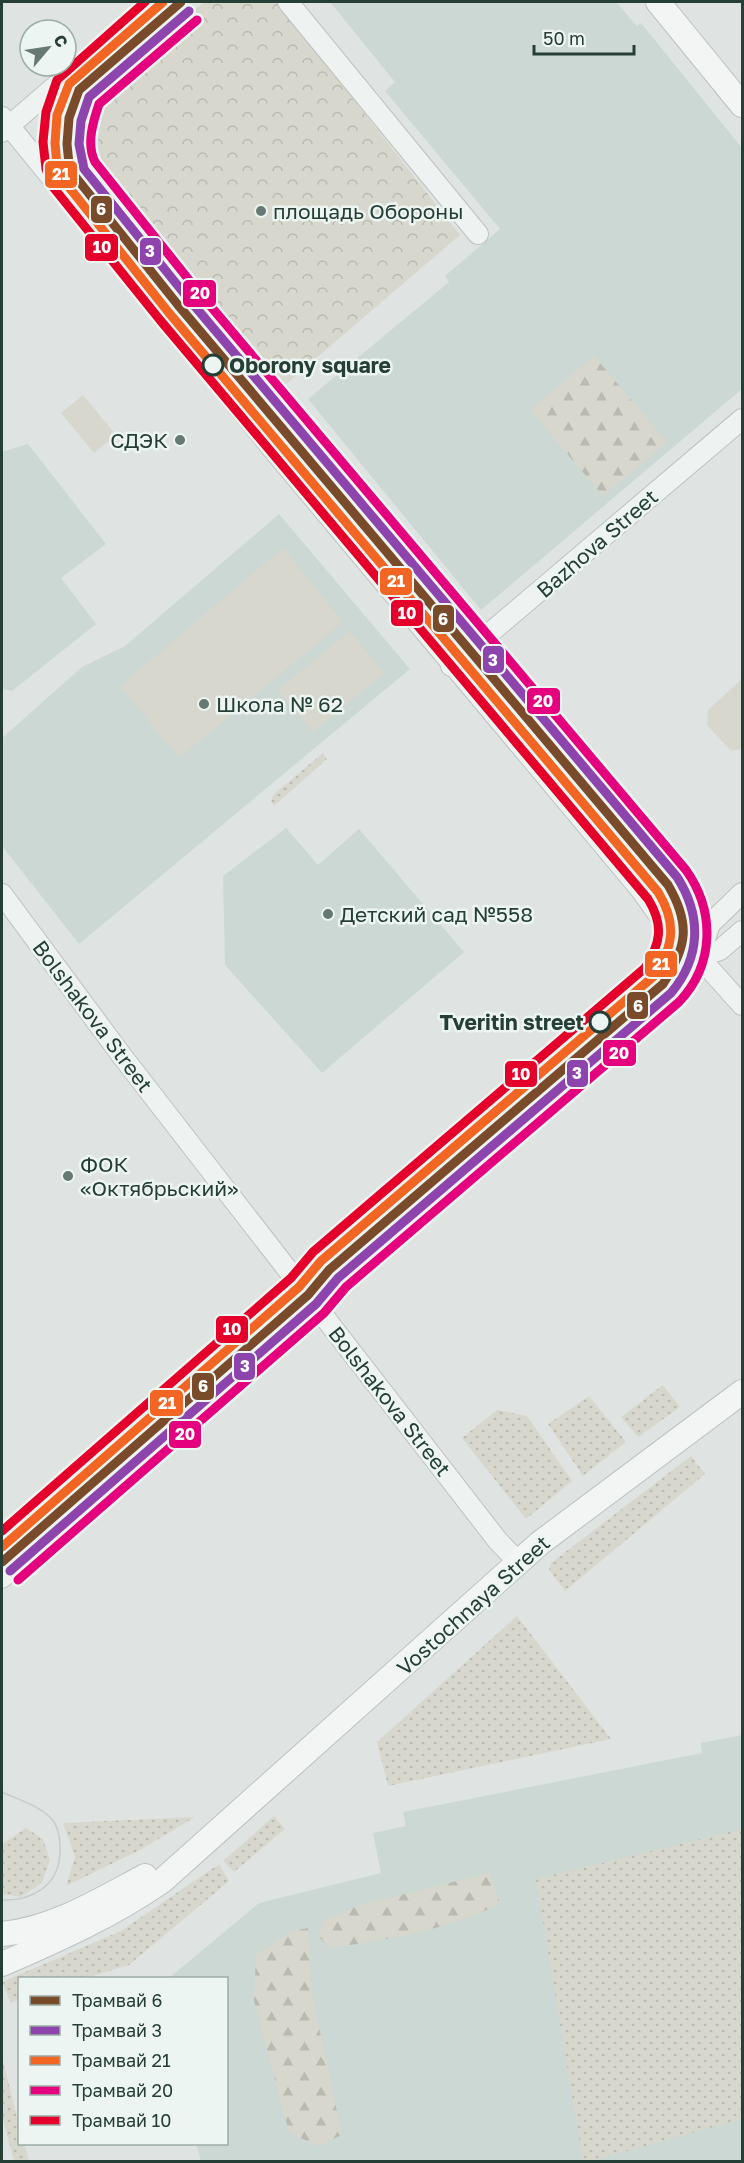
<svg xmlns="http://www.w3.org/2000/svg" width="744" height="2163" font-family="'Golos Text',sans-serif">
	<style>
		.built { fill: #ccd8d3 }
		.grass { fill: url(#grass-dots) }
		.forest { fill: url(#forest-firs) }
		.park { fill: url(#park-crowns) }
		.garden { fill: #d8d7ce }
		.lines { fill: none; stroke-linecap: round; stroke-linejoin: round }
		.minor-casing { stroke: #bdc2c0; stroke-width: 22 }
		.major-casing { stroke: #bbc2c0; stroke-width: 26 }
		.minor { stroke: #eef2f0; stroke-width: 20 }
		.major { stroke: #f3f5f5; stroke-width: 24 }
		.tram { stroke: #c7cdcb; stroke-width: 1.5 }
		.tram-1-casing { stroke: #ecf5f1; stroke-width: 14 }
		.tram-2-casing { stroke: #ecf5f1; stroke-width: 14 }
		.tram-3-casing { stroke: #ecf5f1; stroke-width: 14 }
		.tram-4-casing { stroke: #ecf5f1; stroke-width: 14 }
		.tram-5-casing { stroke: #ecf5f1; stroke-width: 14 }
		.tram-1 { stroke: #7a4b2a; stroke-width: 9 }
		.tram-2 { stroke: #8e44ad; stroke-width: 9 }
		.tram-3 { stroke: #f26522; stroke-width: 9 }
		.tram-4 { stroke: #e5007d; stroke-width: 9 }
		.tram-5 { stroke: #e4002b; stroke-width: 9 }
		.poi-dot { fill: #667972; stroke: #ecf5f1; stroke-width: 2 }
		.stop-dot { fill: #ecf5f1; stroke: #253f36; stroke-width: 3 }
		.labels { text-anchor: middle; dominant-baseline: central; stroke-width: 5; stroke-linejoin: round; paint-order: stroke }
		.poi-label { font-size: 21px; fill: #253f36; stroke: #ecf5f1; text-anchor: start }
		.stop-label { font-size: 21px; font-weight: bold; fill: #253f36; stroke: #ecf5f1; text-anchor: start }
		.street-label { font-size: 21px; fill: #253f36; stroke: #ecf5f1 }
		.line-badge { stroke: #ecf5f1; stroke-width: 2 }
		.badge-label { font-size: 16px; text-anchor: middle; font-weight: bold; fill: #fff }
	</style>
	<defs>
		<pattern id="grass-dots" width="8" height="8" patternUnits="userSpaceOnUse" patternTransform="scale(1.5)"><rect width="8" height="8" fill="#d8d7ce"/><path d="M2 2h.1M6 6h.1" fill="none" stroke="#b9bab2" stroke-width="1.8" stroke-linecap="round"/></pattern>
		<pattern id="forest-firs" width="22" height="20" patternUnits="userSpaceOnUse" patternTransform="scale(1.5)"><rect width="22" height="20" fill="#d8d7ce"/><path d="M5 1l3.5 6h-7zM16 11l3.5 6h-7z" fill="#b9bab2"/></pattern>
		<pattern id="park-crowns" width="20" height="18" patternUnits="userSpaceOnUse" patternTransform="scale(1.5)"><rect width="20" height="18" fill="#d8d7ce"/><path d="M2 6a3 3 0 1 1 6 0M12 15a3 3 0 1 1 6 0" fill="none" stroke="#b9bab2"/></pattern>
	</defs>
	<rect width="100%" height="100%" fill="#dfe4e2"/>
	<g class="built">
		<path d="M330 2H616L637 26 641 23 742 148V389L481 610 308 399 449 282 445 276 500 229 385 91 395 82Z"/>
		<path d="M28 444 106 544 61 578 96 624 12 691 2 689V452Z"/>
		<path d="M279 514 410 669 79 944 2 846V738L82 667 125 646Z"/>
		<path d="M286 828 318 865 359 829 464 952 322 1073 225 965 223 876Z"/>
		<path d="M742 1735V2161H201L196 2144H226V1978H169L259 1903 381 1873 373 1833 406 1826 403 1812 702 1753 701 1743Z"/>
	</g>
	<g class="grass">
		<path d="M323 753 327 759 274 806 271 801 274 794Z"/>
		<path d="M663 1385 680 1407 638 1437 621 1417Z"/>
		<path d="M589 1396 626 1442 583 1476 548 1424Z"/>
		<path d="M497 1410 527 1416 572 1481 526 1519 462 1438Z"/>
		<path d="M691 1456 705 1474 565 1591 549 1570 551 1563Z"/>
		<path d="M517 1616 611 1739 388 1786 377 1742Z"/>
		<path d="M274 1816 285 1829 234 1872 223 1861Z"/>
		<path d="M195 1817 142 1849 66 1886 75 1857 63 1823Z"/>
		<path d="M26 1828 43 1839 50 1860 42 1883 21 1897 2 1894V1844Z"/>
		<path d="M742 1829V2119L591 2161H583L536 1879Z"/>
		<path d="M219 1864 229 1881 129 1965 86 1978H20L19 2000 11 2003 2 1982 121 1931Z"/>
		<path d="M2 2057 19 2125 20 2144H24L29 2161H14L2 2116Z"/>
	</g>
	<g class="forest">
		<path d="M594 356 667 442 603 496 530 410Z"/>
		<path d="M489 1873 500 1903C457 1928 380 1941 330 1948L318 1936 324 1921 360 1905Z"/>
		<path d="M308 1928 311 1990 342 2135 317 2146 289 2132 254 2001 256 1955 292 1931Z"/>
	</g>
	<path class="park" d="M204 2H277L460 235 279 390 73 143 81 103Z"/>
	<g class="garden">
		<path d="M83 395 116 435 94 453 61 413Z"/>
		<path d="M283 548 343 622 179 758 120 686Z"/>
		<path d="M350 631 384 673 313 732 278 690Z"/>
		<path d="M742 679V749L731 751 707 725 708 710Z"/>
	</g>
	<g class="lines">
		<defs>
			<g id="minor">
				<path d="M288 2 478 234"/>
				<path d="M2 117 275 452 641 890 672 934 699 957 742 1005"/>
				<path d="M2 132 153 2"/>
				<path d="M451 666 742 419"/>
				<path d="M2 894 122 1056 498 1541 519 1563"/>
				<path d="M699 957 720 950 742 931"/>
				<path d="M2 1578 139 1461 686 980 699 957 710 924 742 893"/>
			</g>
			<g id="major">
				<path d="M658 2 742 105"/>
				<path d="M2 1934C53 1929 100 1900 145 1876"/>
				<path d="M2 1964C58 1940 111 1916 162 1881L540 1543 742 1392"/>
			</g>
		</defs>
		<use href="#minor" class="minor-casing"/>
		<use href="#major" class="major-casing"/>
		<use href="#minor" class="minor"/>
		<use href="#major" class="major"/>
		<path class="tram" d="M2 1792C18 1800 43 1806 54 1822 60 1832 60 1843 60 1854 58 1886 32 1901 2 1900"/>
		<defs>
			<path id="tram-1" d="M2 1562 308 1295 329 1270 663 984C687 947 691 924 668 885L178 305 74 175 69 164 67 144 69 118 79 90 181 2"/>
			<path id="tram-2" d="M10 1571 316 1304 338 1278 671 993C701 957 702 916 677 877L187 297 84 169 79 144 81 121 89 97 189 11"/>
			<path id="tram-3" d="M2 1547 299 1287 321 1261 654 976C674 946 677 923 658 892L169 313 64 181 57 166 55 143 57 115 69 84 163 2"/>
			<path id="tram-4" d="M18 1580 324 1313 346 1287 679 1002C715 964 715 911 686 870L197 290 95 162C86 144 93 122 99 104L197 20"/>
			<path id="tram-5" d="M2 1531 291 1278 313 1252 645 968C661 943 664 925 648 899L160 320 53 187 46 169 43 142 46 112 57 80 145 2"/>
		</defs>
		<use href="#tram-1" class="tram-1-casing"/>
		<use href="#tram-2" class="tram-2-casing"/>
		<use href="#tram-3" class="tram-3-casing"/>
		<use href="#tram-4" class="tram-4-casing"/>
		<use href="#tram-5" class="tram-5-casing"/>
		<use href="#tram-1" class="tram-1"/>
		<use href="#tram-2" class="tram-2"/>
		<use href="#tram-3" class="tram-3"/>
		<use href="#tram-4" class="tram-4"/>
		<use href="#tram-5" class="tram-5"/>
	</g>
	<g class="poi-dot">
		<circle cx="261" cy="211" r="6"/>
		<circle cx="180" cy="440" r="6"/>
		<circle cx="204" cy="704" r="6"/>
		<circle cx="328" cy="914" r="6"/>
		<circle cx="68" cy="1176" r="6"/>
	</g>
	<g class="stop-dot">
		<circle cx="213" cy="365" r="10"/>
		<circle cx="600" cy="1022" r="10"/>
	</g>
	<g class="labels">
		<g class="poi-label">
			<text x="273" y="211">площадь Обороны</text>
			<text x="168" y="440" text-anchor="end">СДЭК</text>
			<text x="216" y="704">Школа № 62</text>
			<text x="340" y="914">Детский сад №558</text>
			<text x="80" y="1164">ФОК<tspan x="80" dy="24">«Октябрьский»</tspan></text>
		</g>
		<g class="stop-label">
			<text x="229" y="365">Oborony square</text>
			<text x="584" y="1022" text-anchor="end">Tveritin street</text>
		</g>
		<g class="street-label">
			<text transform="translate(597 543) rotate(-41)">Bazhova Street</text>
			<text transform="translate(93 1016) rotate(53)">Bolshakova Street</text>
			<text transform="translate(390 1401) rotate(52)">Bolshakova Street</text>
			<text transform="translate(473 1605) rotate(-42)">Vostochnaya Street</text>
		</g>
	</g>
	<g class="line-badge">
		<rect x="44" y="160" width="34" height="29" rx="6" fill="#f26522"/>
		<rect x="90" y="195" width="23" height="29" rx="6" fill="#7a4b2a"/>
		<rect x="84" y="233" width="35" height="29" rx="6" fill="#e4002b"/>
		<rect x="139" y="237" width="23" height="29" rx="6" fill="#8e44ad"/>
		<rect x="182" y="279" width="35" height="29" rx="6" fill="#e5007d"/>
		<rect x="379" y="567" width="34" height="29" rx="6" fill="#f26522"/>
		<rect x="390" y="599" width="34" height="28" rx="6" fill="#e4002b"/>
		<rect x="432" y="604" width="23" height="29" rx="6" fill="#7a4b2a"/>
		<rect x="482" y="645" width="23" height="29" rx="6" fill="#8e44ad"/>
		<rect x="526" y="687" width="35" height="28" rx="6" fill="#e5007d"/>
		<rect x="644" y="950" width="34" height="28" rx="6" fill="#f26522"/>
		<rect x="626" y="991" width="23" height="29" rx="6" fill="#7a4b2a"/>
		<rect x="602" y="1039" width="35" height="28" rx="6" fill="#e5007d"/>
		<rect x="566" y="1059" width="23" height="29" rx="6" fill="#8e44ad"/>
		<rect x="504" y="1060" width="34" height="28" rx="6" fill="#e4002b"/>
		<rect x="215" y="1315" width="34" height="29" rx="6" fill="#e4002b"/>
		<rect x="233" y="1352" width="23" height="29" rx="6" fill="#8e44ad"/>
		<rect x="191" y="1372" width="24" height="29" rx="6" fill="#7a4b2a"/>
		<rect x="149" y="1389" width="35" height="28" rx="6" fill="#f26522"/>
		<rect x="168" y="1420" width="34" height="29" rx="6" fill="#e5007d"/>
	</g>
	<g class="badge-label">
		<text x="61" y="180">21</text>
		<text x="101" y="215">6</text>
		<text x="102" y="253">10</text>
		<text x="150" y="257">3</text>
		<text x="200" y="299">20</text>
		<text x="396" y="587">21</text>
		<text x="407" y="619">10</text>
		<text x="443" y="625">6</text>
		<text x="493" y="666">3</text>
		<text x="543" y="707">20</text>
		<text x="661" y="970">21</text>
		<text x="638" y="1012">6</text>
		<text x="619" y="1059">20</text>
		<text x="577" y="1079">3</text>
		<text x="521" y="1080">10</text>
		<text x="232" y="1335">10</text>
		<text x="245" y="1372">3</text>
		<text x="203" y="1392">6</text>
		<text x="167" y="1409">21</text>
		<text x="185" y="1440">20</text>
	</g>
	<rect width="744" height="2163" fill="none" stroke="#253f36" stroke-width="6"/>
	<rect x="18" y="1977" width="210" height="168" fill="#ecf5f1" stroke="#9caca6" stroke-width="1.5"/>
	<rect x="30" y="1996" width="30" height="9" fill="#7a4b2a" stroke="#9caca6" stroke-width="1.5"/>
	<text x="72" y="2007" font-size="18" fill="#253f36">Трамвай 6</text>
	<rect x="30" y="2026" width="30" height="9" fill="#8e44ad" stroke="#9caca6" stroke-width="1.5"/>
	<text x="72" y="2037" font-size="18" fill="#253f36">Трамвай 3</text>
	<rect x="30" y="2056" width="30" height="9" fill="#f26522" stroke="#9caca6" stroke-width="1.5"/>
	<text x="72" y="2067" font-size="18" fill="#253f36">Трамвай 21</text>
	<rect x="30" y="2086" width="30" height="9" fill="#e5007d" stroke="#9caca6" stroke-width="1.5"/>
	<text x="72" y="2097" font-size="18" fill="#253f36">Трамвай 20</text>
	<rect x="30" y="2116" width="30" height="9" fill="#e4002b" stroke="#9caca6" stroke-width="1.5"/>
	<text x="72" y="2127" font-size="18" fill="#253f36">Трамвай 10</text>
	<g transform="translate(48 48) rotate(61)"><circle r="28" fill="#ecf5f1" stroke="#9caca6" stroke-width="1.5"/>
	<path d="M0-4.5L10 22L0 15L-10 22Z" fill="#667972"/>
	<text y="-9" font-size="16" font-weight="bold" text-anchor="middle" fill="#253f36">С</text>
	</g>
	<path d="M534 45v9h100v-9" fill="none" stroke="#253f36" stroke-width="3"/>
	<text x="543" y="45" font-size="18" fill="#253f36" stroke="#ecf5f1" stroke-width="4.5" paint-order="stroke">50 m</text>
</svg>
